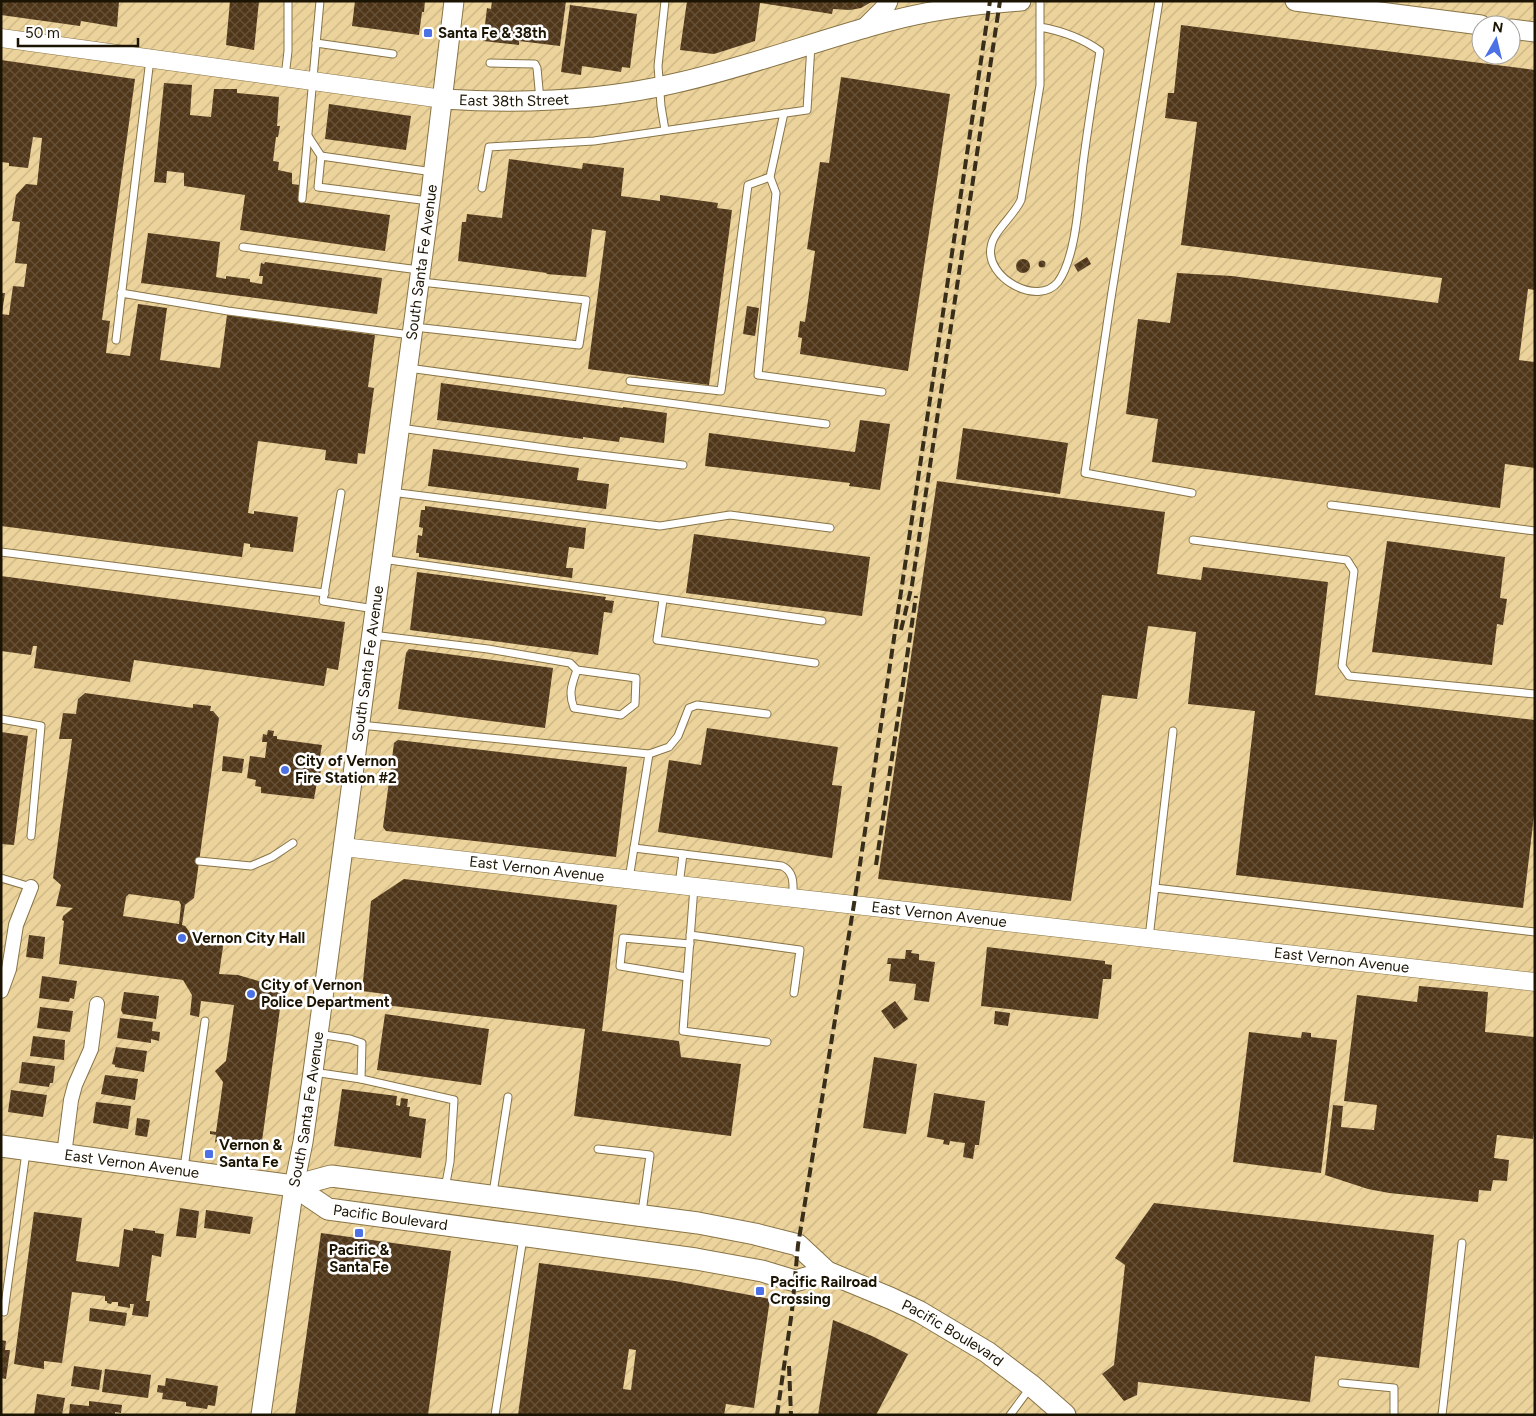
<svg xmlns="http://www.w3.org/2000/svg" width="1536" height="1416" font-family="Figtree,sans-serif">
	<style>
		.industrial { fill: url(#industrial-furrows); fill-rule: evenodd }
		.building { fill: url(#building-cross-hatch); fill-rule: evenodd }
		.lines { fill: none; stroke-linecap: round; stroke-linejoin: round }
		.service-casing { stroke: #887446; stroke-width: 9 }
		.minor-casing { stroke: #887446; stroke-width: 16 }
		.tertiary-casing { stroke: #887446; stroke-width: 19 }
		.secondary-casing { stroke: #887446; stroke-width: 21 }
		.primary-casing { stroke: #887446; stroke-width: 23 }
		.service { stroke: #fff; stroke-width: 7 }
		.minor { stroke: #fff; stroke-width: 14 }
		.tertiary { stroke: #fff; stroke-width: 18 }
		.secondary { stroke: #fff; stroke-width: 19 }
		.primary { stroke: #fff; stroke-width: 21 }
		.rail { stroke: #382e19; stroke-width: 4; stroke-dasharray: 10 5; stroke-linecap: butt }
		.poi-dot { fill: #4b71e5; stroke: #fff; stroke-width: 2 }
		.labels { text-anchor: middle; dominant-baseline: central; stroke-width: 5; stroke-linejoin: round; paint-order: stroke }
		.poi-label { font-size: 15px; font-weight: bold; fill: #1c1403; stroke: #fff; text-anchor: start }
		.street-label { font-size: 15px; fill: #1c1403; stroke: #fff }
	</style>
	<defs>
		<pattern id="industrial-furrows" width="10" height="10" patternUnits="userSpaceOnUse" patternTransform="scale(1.25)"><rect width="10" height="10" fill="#ecd39b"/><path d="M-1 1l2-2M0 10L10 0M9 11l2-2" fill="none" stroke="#cab484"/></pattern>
		<pattern id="building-cross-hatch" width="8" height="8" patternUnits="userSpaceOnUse" patternTransform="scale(1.25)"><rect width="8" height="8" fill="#51371a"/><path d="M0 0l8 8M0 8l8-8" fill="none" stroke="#665139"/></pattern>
	</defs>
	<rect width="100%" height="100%" fill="#f6e0af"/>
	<path class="industrial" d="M1 1H1535V1415H1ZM1481 25H1511V55H1481Z"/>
	<g class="building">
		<path d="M1 1H119L117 27 81 21 80 26 1 15Z"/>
		<path d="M230 1H259L254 50 226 45Z"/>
		<path d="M355 1H425L424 12H422L419 35 352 26Z"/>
		<path d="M492 1H566L560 46 519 41V45L483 41 487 8 491 9Z"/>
		<path d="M687 1H873L861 8 850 10 833 9 832 14 760 3 755 41 714 54 680 50Z"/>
		<path d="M570 5 637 14 630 68 622 67 621 72 582 66 581 75 561 72Z"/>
		<path d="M1181 25 1535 70V290L1528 289 1519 360 1535 362V468L1505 464 1500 508 1152 462 1158 419 1126 414 1138 319 1170 323 1177 273 1232 276 1438 303 1442 278 1181 245 1197 122 1165 118 1168 93H1174Z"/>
		<path d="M1 60 135 79 102 320 110 321 106 353 130 356 138 304 167 308 160 360 220 368 227 315 375 335 368 387 374 388 365 454 358 453 357 464 325 460 326 450 258 441 248 513 254 514V511L298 517 293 552 250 547V544L244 543 242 557 1 526V314L9 315 13 286 24 287 27 264 15 263 20 222 12 221 16 195 26 184 37 185 42 138 33 137 28 168 9 166V163L1 162Z"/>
		<path d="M841 77 950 94 908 371 800 354 802 338 798 337 800 321 805 322 815 251 807 249 820 162 829 163Z"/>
		<path d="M164 83 192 85 190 115 211 117 214 89H237V93L279 97 277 126H280L278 137H276L273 161 279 162 278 170 292 173V184L300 185 299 202 390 215 385 251 240 230 245 195 184 186V173L167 171 166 183 154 182Z"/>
		<path d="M329 104 411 116 406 150 325 139Z"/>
		<path d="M509 159 582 169 583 163 624 168 621 196 660 201V195L718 203 717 208 732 210 709 385 588 369 606 231 592 229 586 277 546 274 547 273 458 261 462 222H466L467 214 502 218Z"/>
		<path d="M148 233 220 242 216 277 226 279V276L250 279V282L262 284 263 276H259L261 263 264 264 265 262 382 278 377 314 141 283Z"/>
		<path d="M1087 257 1091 264 1078 272 1074 265Z"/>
		<circle cx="1023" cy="266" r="7"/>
		<circle cx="1042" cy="264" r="3.5"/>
		<path d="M1 293H5L2 313H1Z"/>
		<path d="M747 306 759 308 755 336 743 334Z"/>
		<path d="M441 383 623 408V407L667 413 664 443 620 437 619 442 583 437V439L437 420Z"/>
		<path d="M860 420 890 424 880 490 849 486 850 483 705 466 709 433 855 452Z"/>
		<path d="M963 428 1068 443 1060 494 956 479Z"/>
		<path d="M433 449 579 468 577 480 609 484 606 509 428 486Z"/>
		<path d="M937 481 1165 512 1157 574 1201 580 1203 567 1328 582 1315 695 1535 720V807L1523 908 1236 875 1255 711 1188 704 1196 632 1148 626 1137 699 1102 695 1071 901 878 879Z"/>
		<path d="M425 506 586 528 584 549 569 547 566 568H573L572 578 419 557V553H416L418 535 422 536 423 528 419 527 421 510H425Z"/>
		<path d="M694 534 870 557 862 616 686 593Z"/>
		<path d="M1387 541 1505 557 1500 598 1507 599 1503 625 1497 624 1492 665 1372 652Z"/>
		<path d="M417 572 606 597 605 600 614 601 612 613 604 612 598 655 410 630Z"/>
		<path d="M1 576 345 622 338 670 327 668 324 686 134 660 130 682 34 668 37 646H33L31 655 1 651Z"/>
		<path d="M409 649 553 668 545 728 398 709 406 653Z"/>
		<path d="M85 693 193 708V704L211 706 210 711H213L219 718 194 898 185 905 182 925 185 926 198 943 204 937 224 940 219 974 238 975 279 987 278 993 282 994 262 1141 258 1140 257 1144 217 1141 215 1143 216 1135 210 1134V1131L216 1132 223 1082 215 1071 226 1061 234 1005 201 1001 199 1017 190 1015 192 995 183 980 59 964 64 921 62 920 63 916 73 908 56 906 61 885 53 878 72 739H59L63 713 76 714 78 699ZM129 894 179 901 181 905 179 924 123 916 126 897Z"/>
		<path d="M707 728 838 747 832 785 842 786 832 858 658 832 669 760 701 765Z"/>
		<path d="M268 730 274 731 273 736H277V739L322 745 319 762H322L319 782H317L314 799 261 793V787L255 786 256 780 247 778 250 756 265 758 267 742H262L263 734 267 735Z"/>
		<path d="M1 732 28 736 14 845 1 844Z"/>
		<path d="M398 740 627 767 616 857 386 831 383 827 394 743Z"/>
		<path d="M223 756 244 759 242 773 222 771Z"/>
		<path d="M404 879 617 905 602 1031 679 1041 681 1057 741 1064 731 1136 574 1116 585 1029 385 1005V994L362 991 371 901Z"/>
		<path d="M29 935 45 937 43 959 26 957Z"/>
		<path d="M987 947 1105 961V964L1112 965 1111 979H1103L1098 1019 981 1006Z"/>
		<path d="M906 950H912L911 953 919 954V960L935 962 929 1002 914 1000 916 984 889 981 891 964H887L888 958 905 959Z"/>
		<path d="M42 976 77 981 74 999 70 998 69 1002 39 998Z"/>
		<path d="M1419 986 1488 992 1485 1032 1535 1037V1122L1533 1139 1497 1135 1494 1158 1509 1160 1507 1181 1493 1180 1491 1191 1479 1190 1478 1202 1389 1193 1368 1189 1325 1175 1333 1105 1343 1106 1341 1127 1374 1130 1377 1105 1344 1101 1357 995 1417 1002Z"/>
		<path d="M124 992 159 996 156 1019 123 1014 121 1010Z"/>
		<path d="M895 1001 908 1019 894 1029 881 1011Z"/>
		<path d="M40 1007 73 1011 70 1032 37 1028Z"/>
		<path d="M995 1011 1010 1013 1008 1026 994 1024Z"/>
		<path d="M385 1014 489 1029 481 1085 377 1070Z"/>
		<path d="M120 1018 153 1022 152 1031 160 1032 159 1041 151 1039V1043L117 1038Z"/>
		<path d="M1249 1032 1301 1038 1302 1032 1311 1033V1037L1337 1040 1321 1173 1233 1162Z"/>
		<path d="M33 1036 65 1040 64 1060 30 1056Z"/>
		<path d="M116 1047 147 1051 144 1072 115 1067V1065L112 1064Z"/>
		<path d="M874 1057 917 1064 906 1134 863 1128Z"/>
		<path d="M22 1062 55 1066 53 1083H50L49 1087 19 1083Z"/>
		<path d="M105 1075 138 1079 135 1100 101 1094Z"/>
		<path d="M342 1089 397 1096 396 1105 400 1106 401 1098 408 1099 407 1107H410L409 1116 426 1119 421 1158 334 1146Z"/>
		<path d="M11 1090 47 1095 43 1117 8 1112Z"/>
		<path d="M934 1093 985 1101 979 1145H975L973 1159 963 1157 965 1143 950 1141 949 1145 943 1144 944 1140 927 1137Z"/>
		<path d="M96 1102 131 1106 128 1129 93 1123Z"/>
		<path d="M137 1118 150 1120 147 1137 135 1135Z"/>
		<path d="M1154 1203 1434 1235 1419 1368 1315 1356 1310 1402 1138 1382 1137 1395 1124 1401 1102 1374 1114 1365 1125 1265 1115 1258Z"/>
		<path d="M180 1208 199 1211 196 1238 176 1236Z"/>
		<path d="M206 1210 253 1217 250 1234 204 1228Z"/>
		<path d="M34 1212 82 1218 76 1261 119 1267 124 1229 133 1231V1228L155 1231V1233L164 1234 161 1257 152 1255 146 1301H150L148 1317 132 1315 134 1304H130V1308L118 1306V1302H112L111 1304 107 1303V1301H105V1296L72 1292 62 1363 44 1361V1369L14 1364Z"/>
		<path d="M321 1233 451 1251 428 1415H295Z"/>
		<path d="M539 1263 675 1281 770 1299 754 1408 726 1404 724 1415H518ZM629 1349 636 1350 631 1390 623 1389Z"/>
		<path d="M90 1308 127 1313 125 1326 89 1321Z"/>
		<path d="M833 1320 872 1336 908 1354 876 1415H818Z"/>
		<path d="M1 1340 6 1341 5 1350H10L6 1379 1 1378Z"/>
		<path d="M74 1366 102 1370 99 1390 71 1386Z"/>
		<path d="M105 1369 151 1375 148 1398 102 1392Z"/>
		<path d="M166 1378 218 1386 215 1406 208 1405 207 1409 186 1406V1402L162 1399 163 1393 157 1392 158 1385 165 1386Z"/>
		<path d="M37 1394 65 1398 62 1415H34Z"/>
		<path d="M89 1401 122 1405 121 1413 115 1412V1415H69L70 1404 89 1406Z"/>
	</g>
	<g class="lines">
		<defs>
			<g id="service">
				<path d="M1040 1V85L1021 200C1014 216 993 231 991 247 985 278 1038 307 1058 282 1077 256 1079 195 1083 164 1088 126 1094 88 1100 51 1082 38 1062 31 1040 27"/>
				<path d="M1159 1 1111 298 1085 473 1192 493"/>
				<path d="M316 43 393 54"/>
				<path d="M490 63 535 64 537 68 540 100"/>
				<path d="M285 77 288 51V1"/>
				<path d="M784 113 770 177 776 193 758 375 882 392"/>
				<path d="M665 130 661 106 658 66 665 1"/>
				<path d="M308 136 321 156"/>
				<path d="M482 188 489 147 594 141 807 110 811 45"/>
				<path d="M302 199 320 1"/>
				<path d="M429 201 318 187 321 156 433 172"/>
				<path d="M243 247 419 270"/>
				<path d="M121 293 228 311 411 335"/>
				<path d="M414 327 579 345 586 300 421 282"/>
				<path d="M116 340 150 59"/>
				<path d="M408 368 826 424"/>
				<path d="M630 381 721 391 748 185 770 177"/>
				<path d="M400 428 567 451 683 465"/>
				<path d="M391 492 660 526 730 515 830 528"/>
				<path d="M341 493 323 601 375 609"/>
				<path d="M1331 505 1535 531"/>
				<path d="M1193 540 1347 560 1354 571 1342 666 1349 676 1535 694"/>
				<path d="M1 552 325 593"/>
				<path d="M382 559 822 621"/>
				<path d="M663 600 657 640 815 663"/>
				<path d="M372 635 488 649 570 663 577 670 636 678 635 704 621 715 574 708C568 693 572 684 577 670"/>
				<path d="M1 719 41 726 31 836"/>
				<path d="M360 725 649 754 629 879"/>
				<path d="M649 754 669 747 678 736 689 708 697 705 767 714"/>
				<path d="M634 848 782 866C795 872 793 885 793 897"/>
				<path d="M199 861 251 866 272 857 293 843"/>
				<path d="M1 878 31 887"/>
				<path d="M679 885 683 854"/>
				<path d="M694 887 683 1031 767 1042"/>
				<path d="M1155 888 1535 932"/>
				<path d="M690 935 800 950 794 993"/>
				<path d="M1149 938 1173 731"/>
				<path d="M687 977 620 966 623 938 690 944"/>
				<path d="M318 1034 350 1039 362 1043 361 1079 454 1100 450 1162 445 1188"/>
				<path d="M313 1072 361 1079"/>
				<path d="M598 1149 650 1155 642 1212"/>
				<path d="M184 1168 205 1021"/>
				<path d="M493 1193 508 1097"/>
				<path d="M4 1312 26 1152"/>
				<path d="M1342 1383 1394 1388V1415"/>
				<path d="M495 1415 523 1238"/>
				<path d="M1010 1415 1030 1388"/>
				<path d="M1442 1415 1462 1243"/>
			</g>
			<g id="minor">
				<path d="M1 991 9 969 16 925 31 887"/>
				<path d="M64 1155 71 1100 75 1085 91 1049 97 1004"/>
			</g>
			<g id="tertiary">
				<path d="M1 38 443 99"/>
				<path id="s1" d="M343 847 1535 982"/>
			</g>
			<g id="secondary">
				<path d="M1295 1 1481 25"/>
				<path d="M865 28 884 9 888 1"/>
				<path d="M1511 29 1535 32"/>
				<path id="s2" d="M443 99C520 104 600 101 676 83 748 67 818 40 890 21 932 10 977 4 1021 1"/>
				<path id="s3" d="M261 1415 294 1186 303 1142 313 1072 430 201 454 1"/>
			</g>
			<g id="primary">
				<path id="s4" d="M1 1146 294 1186 331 1176 445 1190 698 1223 755 1234 798 1245 827 1272 890 1298 920 1312 987 1352 1032 1386 1065 1415"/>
				<path id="s5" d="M294 1186 328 1209 696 1259 762 1271 795 1281 827 1272"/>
			</g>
		</defs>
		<use href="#service" class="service-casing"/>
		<use href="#minor" class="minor-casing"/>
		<use href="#tertiary" class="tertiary-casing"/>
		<use href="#secondary" class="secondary-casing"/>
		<use href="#primary" class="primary-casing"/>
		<use href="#service" class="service"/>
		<use href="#minor" class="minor"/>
		<use href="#tertiary" class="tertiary"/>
		<use href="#secondary" class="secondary"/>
		<use href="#primary" class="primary"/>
		<g class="rail">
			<path d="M901 630 912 585 1000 1"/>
			<path d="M876 865 916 596"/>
			<path d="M789 1366 791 1415"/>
			<path d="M777 1415 792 1311 798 1245 854 904 990 1"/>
		</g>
	</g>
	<g class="poi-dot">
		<rect x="423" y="28" width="10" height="10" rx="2.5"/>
		<circle cx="285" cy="770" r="5"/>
		<circle cx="182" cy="938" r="5"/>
		<circle cx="251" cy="994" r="5"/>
		<rect x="204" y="1149" width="10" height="10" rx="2.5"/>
		<rect x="354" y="1228" width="10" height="10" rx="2.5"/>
		<rect x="755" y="1286" width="10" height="10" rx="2.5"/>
	</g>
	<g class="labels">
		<g class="poi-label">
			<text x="438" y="33">Santa Fe &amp; 38th</text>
			<text x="295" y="761">City of Vernon<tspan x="295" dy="17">Fire Station #2</tspan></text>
			<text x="192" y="938">Vernon City Hall</text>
			<text x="261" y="985">City of Vernon<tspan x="261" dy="17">Police Department</tspan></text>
			<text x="219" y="1145">Vernon &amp;<tspan x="219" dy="17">Santa Fe</tspan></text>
			<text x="359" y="1250" text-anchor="middle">Pacific &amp;<tspan x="359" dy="17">Santa Fe</tspan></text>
			<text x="770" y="1282">Pacific Railroad<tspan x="770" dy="17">Crossing</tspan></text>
		</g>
		<g class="street-label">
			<text stroke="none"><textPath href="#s2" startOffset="71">East 38th Street</textPath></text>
			<text stroke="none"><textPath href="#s3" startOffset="1164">South Santa Fe Avenue</textPath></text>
			<text stroke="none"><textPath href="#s3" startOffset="759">South Santa Fe Avenue</textPath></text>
			<text stroke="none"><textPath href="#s1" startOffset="195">East Vernon Avenue</textPath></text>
			<text stroke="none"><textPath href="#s1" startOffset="600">East Vernon Avenue</textPath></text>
			<text stroke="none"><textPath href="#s1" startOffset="1005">East Vernon Avenue</textPath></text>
			<text stroke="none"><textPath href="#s3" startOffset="309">South Santa Fe Avenue</textPath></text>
			<text stroke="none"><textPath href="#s4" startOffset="132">East Vernon Avenue</textPath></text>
			<text stroke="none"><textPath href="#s5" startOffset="104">Pacific Boulevard</textPath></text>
			<text stroke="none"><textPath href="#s4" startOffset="986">Pacific Boulevard</textPath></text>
		</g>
	</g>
	<rect width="1536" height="1416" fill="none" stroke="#1c1403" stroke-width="5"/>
	<g transform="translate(1496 40) rotate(8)"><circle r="24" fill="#ffffff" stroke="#a4a19a"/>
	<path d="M0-4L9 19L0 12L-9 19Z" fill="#4b71e5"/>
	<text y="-8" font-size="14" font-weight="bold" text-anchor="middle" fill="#1c1403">N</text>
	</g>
	<path d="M18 38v8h120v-8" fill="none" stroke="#1c1403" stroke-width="2.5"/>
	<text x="25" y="38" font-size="15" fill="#1c1403" stroke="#ffffff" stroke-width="4" paint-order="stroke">50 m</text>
</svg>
